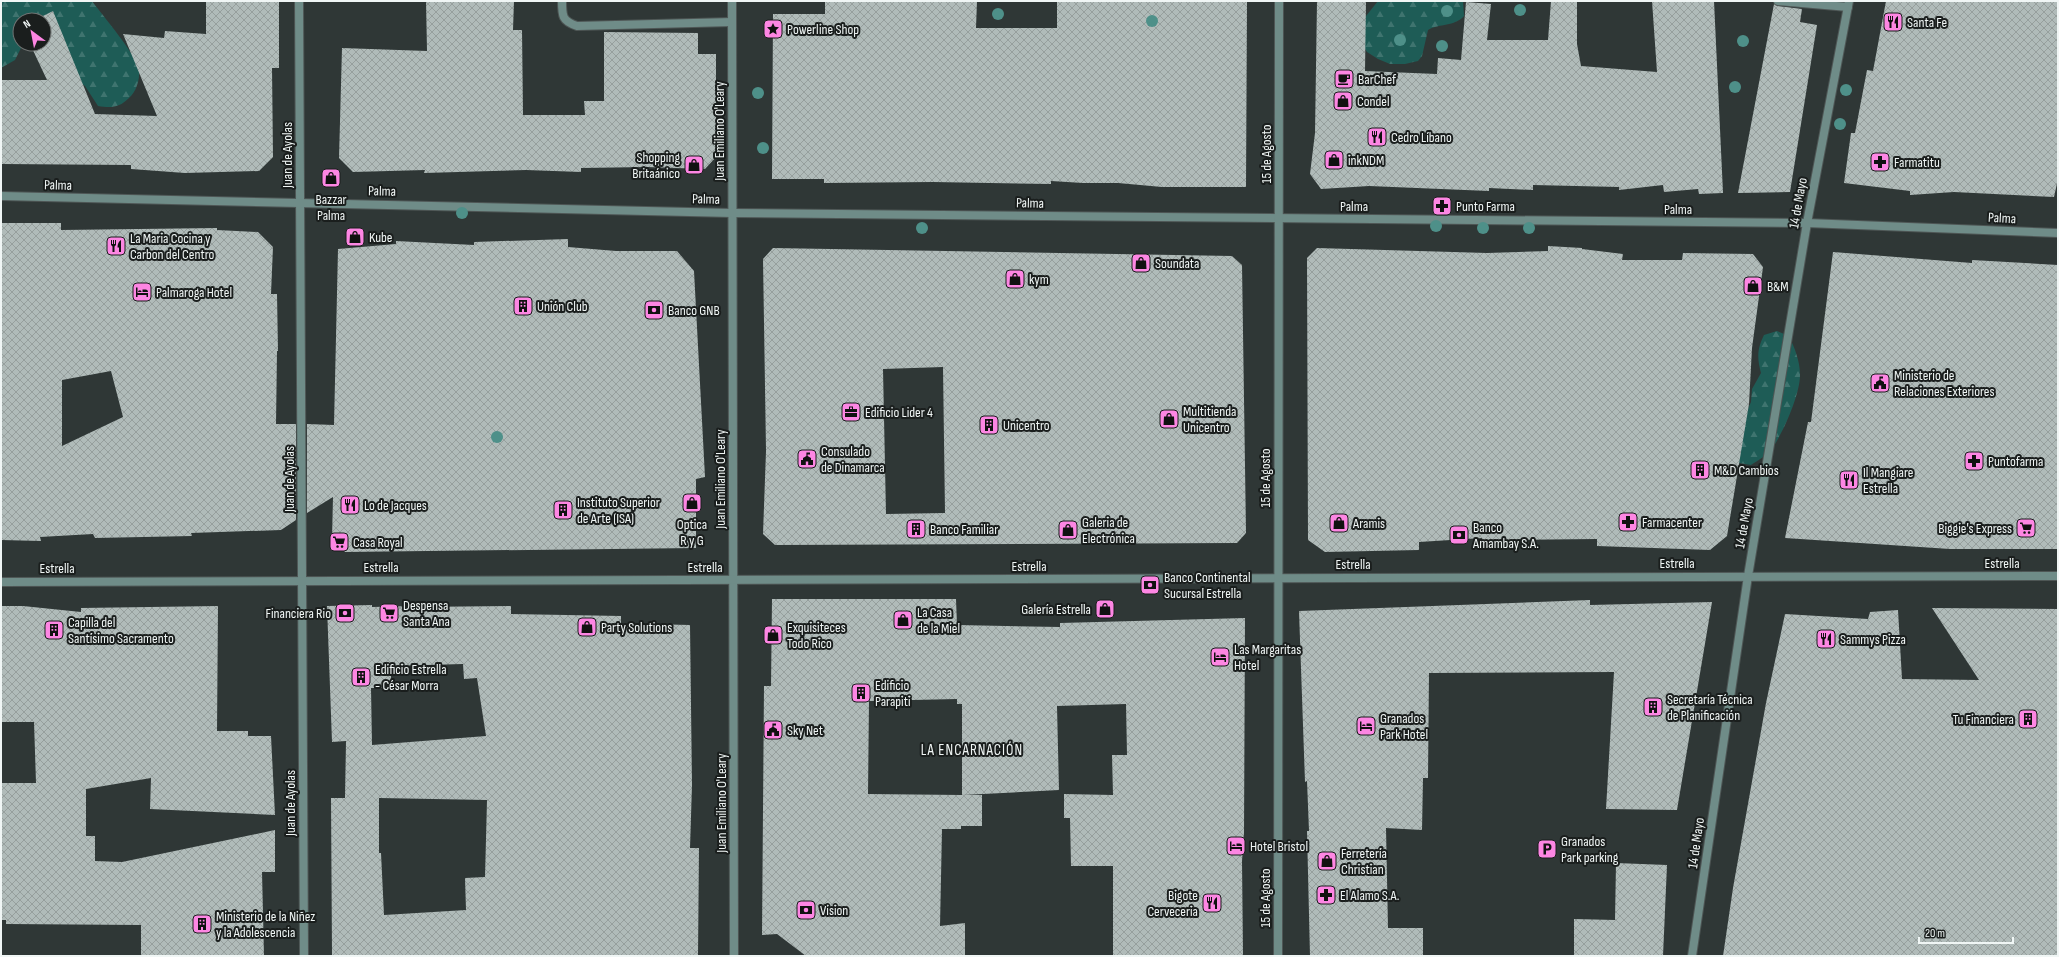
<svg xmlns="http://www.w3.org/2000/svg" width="2059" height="957" font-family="'Sofia Sans Condensed',sans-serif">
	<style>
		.forest { fill: url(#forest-firs) }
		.building { fill: url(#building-cross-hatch); fill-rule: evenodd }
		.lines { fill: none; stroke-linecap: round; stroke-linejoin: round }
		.lane-casing { stroke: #4e5655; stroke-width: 10 }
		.street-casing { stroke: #4e5655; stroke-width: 10 }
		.lane { stroke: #6f8c88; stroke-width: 8 }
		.street { stroke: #6f8c88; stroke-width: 8 }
		.tree { fill: #4e9089 }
		.labels { text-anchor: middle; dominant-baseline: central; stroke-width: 4; stroke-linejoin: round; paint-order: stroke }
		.poi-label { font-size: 14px; fill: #f0f6f5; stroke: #1a1e1d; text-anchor: start }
		.street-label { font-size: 14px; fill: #f0f6f5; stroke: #1a1e1d }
		.neighbourhood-label { font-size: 15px; letter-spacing: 1px; fill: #f0f6f5; stroke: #1a1e1d }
	</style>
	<defs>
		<pattern id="forest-firs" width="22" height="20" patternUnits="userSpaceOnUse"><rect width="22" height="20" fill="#1e5c56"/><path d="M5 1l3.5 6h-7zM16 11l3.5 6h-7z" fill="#3f746f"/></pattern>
		<pattern id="building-cross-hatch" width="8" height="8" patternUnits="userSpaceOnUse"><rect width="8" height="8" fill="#b0bbb9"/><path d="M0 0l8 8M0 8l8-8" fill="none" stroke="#969f9d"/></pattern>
	</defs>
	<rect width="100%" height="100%" fill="#2f3736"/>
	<g class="forest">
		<path d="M1 1H92C102 15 137 55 139 70 140 80 136 92 129 98 119 108 111 108 98 106L85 86 63 70 50 19 39 14 35 20H20V44H23L15 60 1 68Z"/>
		<path d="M1378 1H1463L1464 16C1454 27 1440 23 1428 30L1422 56 1418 61 1405 64H1390L1378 59 1367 52 1360 41 1362 21Z"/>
		<path d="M1777 331 1789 336C1795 349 1800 361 1800 375 1800 394 1784 431 1773 447 1767 455 1759 460 1751 465L1739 463 1735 438 1751 402 1752 389 1761 373C1757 358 1757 349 1764 335Z"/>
	</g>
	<g class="building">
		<path d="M206 1H279V68H272L273 157 259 171 185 173 131 169V165L1 164V80H47L30 44H44V20H35L53 11 95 114 157 116 123 34 164 38 165 31 206 34Z"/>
		<path d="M426 1H514L513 30H522L523 115H585L584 101H604V32L698 33V54H716V157L705 169 647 167 581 168V172L526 170 424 173 425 170 353 172 339 158 342 48 427 51Z"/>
		<path d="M825 1H977L976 28H1057V1H1247L1246 187H1162L1118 183H1083L1051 181V184L933 182 824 183V179H772L773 14H825Z"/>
		<path d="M1317 1H1366L1365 71 1437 74 1438 58 1461 60 1466 2 1491 4 1487 40H1548L1551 1H1577V44L1581 66 1657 72 1652 1H1714L1723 193 1699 194 1698 189 1664 192 1663 185 1619 190V187L1533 185V190L1489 188V191L1369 186 1321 189 1310 174 1315 133Z"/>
		<path d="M1886 1H2058V179L2054 197 1954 192 1910 195V191L1844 183 1851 133H1855L1867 70 1873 71Z"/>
		<path d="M1774 4 1778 6 1802 9 1800 22 1817 25 1790 192 1738 193Z"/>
		<path d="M1 223H61V230L217 228V230L258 232 273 247 271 294H277L278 351H277L276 424H296V520L281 530 191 533 192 536 95 538 93 534 40 537 41 541 1 540ZM111 371 123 417 62 446V380Z"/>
		<path d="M568 239V247L616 251H677L694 271 705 477 696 479V548L345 552 332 539 333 497 307 513V424L334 425 338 249 396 244V241L474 245V242Z"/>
		<path d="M1548 246 1582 248V249L1623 254 1622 260H1682L1683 253 1753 254 1763 267 1752 348 1749 404 1727 536 1710 550 1597 546V539L1482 540V538L1419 542V550L1325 552 1308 540 1307 258 1317 248 1487 253 1548 251Z"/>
		<path d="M773 248 1232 256 1242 265 1246 533 1237 543 775 545 763 534 766 451 763 259ZM943 367 945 513 886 514 883 369Z"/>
		<path d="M1833 252 1972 263V260L2058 265V549H1950L1785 538 1808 422H1811Z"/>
		<path d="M772 599H956L957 625 1060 627V623L1245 618 1244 833 1242 861 1243 956H1113V866H1071L1070 818H1064V794L1113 795 1112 755H1127L1126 704 1057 706 1059 790 963 795H982V826H961V829H942L940 926 965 923V956H806L777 934 762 935 764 686H771ZM957 699V704H962V795L868 794 869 701Z"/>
		<path d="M1590 600V605L1712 602 1677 810 1606 809 1614 672 1429 673 1428 778H1423L1422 830 1386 828 1388 928H1423V956H1310L1307 831H1309L1307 781 1305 782 1299 611Z"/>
		<path d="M372 605V607L413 606V607L511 606V614L621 616V626L646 624 690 625 692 785 690 848H699L698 956H332L331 798H345L346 741 332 742 327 606ZM463 664 464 679 477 678 486 736 372 745 371 688H391V666ZM379 798 487 800 485 877 465 878 466 910 384 915 381 853H379Z"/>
		<path d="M1 606H23L81 612V608L218 606 217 731H248V736H271L275 815 150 809 151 778 86 789V836H95V861L122 862 275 830V872H262L264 956H141V925L6 924V920H1V783H36L34 722H1Z"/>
		<path d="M1932 608 2058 609V956H1723L1733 888 1766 703 1785 614 1868 619 1870 612 1898 610 1902 679 1979 680Z"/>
		<path d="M1616 863 1667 865 1663 956H1574V919L1615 920Z"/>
	</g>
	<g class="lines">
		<defs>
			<g id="lane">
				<path d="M562 1C562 16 562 21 577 26L732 22"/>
				<path d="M1778 1 1848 7"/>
			</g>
			<g id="street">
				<path d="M299 1 304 956"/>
				<path d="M732 1 734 956"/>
				<path d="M1 196 732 213 1807 223 2058 233"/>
				<path d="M1 582 2058 576"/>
				<path d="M1278 956 1279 1"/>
				<path d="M1692 956 1748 576 1807 223 1849 1"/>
			</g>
		</defs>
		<use href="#lane" class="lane-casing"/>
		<use href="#street" class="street-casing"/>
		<use href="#lane" class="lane"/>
		<use href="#street" class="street"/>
	</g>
	<g class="tree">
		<circle cx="1520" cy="10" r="6"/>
		<circle cx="1447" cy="11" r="6"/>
		<circle cx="998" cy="14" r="6"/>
		<circle cx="1152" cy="21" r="6"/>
		<circle cx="1400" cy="40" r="6"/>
		<circle cx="1743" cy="41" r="6"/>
		<circle cx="1442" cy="46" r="6"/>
		<circle cx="1735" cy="87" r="6"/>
		<circle cx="1846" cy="90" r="6"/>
		<circle cx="758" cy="93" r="6"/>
		<circle cx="1840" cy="124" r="6"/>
		<circle cx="763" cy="148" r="6"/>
		<circle cx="462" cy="213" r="6"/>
		<circle cx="1436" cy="226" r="6"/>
		<circle cx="922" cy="228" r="6"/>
		<circle cx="1483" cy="228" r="6"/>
		<circle cx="1529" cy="228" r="6"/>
		<circle cx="497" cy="437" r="6"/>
	</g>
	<defs>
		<symbol id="restaurant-square" viewBox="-11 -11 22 22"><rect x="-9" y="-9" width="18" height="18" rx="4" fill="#fd86e3" stroke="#1a1e1d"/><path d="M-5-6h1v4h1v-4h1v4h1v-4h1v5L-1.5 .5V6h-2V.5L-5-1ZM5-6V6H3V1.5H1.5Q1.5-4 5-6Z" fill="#111"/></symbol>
		<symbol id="sight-square" viewBox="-11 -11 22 22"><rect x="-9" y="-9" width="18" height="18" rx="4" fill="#fd86e3" stroke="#1a1e1d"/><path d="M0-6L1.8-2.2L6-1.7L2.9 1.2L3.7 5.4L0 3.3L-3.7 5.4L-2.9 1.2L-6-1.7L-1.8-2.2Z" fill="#111"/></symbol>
		<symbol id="cafe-square" viewBox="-11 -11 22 22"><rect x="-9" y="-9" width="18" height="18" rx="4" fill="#fd86e3" stroke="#1a1e1d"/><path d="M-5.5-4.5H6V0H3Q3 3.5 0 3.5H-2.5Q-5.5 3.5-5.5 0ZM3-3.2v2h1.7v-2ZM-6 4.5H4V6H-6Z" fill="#111"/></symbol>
		<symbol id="shop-square" viewBox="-11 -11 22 22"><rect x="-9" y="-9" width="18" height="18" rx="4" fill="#fd86e3" stroke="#1a1e1d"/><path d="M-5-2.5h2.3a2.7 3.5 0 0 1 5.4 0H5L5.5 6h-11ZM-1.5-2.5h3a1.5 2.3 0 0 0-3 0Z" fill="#111"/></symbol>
		<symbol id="pharmacy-square" viewBox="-11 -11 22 22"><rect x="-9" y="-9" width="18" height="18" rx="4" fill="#fd86e3" stroke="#1a1e1d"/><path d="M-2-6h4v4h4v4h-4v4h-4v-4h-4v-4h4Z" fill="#111"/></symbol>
		<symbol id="hotel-square" viewBox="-11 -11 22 22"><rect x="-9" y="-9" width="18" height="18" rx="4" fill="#fd86e3" stroke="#1a1e1d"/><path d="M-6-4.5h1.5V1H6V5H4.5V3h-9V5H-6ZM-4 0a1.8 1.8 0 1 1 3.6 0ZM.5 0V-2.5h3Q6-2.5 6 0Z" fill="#111"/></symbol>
		<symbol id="building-square" viewBox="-11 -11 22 22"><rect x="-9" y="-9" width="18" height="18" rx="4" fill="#fd86e3" stroke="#1a1e1d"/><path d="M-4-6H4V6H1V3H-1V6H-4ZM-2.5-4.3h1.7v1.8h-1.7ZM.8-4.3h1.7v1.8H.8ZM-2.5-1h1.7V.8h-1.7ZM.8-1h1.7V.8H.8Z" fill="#111"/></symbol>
		<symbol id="bank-square" viewBox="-11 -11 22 22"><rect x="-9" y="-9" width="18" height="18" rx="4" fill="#fd86e3" stroke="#1a1e1d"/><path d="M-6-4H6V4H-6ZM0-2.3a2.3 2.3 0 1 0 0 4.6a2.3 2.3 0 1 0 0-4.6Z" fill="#111"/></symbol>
		<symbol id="civic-square" viewBox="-11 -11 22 22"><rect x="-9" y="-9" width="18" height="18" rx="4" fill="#fd86e3" stroke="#1a1e1d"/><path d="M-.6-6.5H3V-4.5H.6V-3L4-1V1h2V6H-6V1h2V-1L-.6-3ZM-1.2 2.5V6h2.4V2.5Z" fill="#111"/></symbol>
		<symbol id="office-square" viewBox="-11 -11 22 22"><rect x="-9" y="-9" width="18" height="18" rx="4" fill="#fd86e3" stroke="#1a1e1d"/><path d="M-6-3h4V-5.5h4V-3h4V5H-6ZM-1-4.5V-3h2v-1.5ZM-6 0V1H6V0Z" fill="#111"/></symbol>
		<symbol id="supermarket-square" viewBox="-11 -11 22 22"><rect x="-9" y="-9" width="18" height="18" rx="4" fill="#fd86e3" stroke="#1a1e1d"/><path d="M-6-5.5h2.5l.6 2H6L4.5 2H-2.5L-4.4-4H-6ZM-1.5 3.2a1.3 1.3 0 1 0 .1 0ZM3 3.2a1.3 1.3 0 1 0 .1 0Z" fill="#111"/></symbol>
		<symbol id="parking-square" viewBox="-11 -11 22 22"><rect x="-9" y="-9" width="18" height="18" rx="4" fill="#fd86e3" stroke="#1a1e1d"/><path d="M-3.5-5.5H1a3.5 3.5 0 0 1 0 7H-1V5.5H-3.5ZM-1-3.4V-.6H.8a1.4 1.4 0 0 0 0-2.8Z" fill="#111"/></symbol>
	</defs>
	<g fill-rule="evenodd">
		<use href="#restaurant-square" x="1882" y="11" width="22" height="22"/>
		<use href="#sight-square" x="762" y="18" width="22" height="22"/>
		<use href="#cafe-square" x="1333" y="68" width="22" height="22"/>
		<use href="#shop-square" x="1332" y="90" width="22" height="22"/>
		<use href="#restaurant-square" x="1366" y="126" width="22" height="22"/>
		<use href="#shop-square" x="1323" y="149" width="22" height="22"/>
		<use href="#pharmacy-square" x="1869" y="151" width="22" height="22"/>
		<use href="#shop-square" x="683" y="154" width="22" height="22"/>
		<use href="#shop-square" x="320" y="167" width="22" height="22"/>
		<use href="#pharmacy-square" x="1431" y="195" width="22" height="22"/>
		<use href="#shop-square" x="344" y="226" width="22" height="22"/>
		<use href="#restaurant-square" x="105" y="235" width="22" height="22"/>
		<use href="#shop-square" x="1130" y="252" width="22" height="22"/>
		<use href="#shop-square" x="1004" y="268" width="22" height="22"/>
		<use href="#shop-square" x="1742" y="275" width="22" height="22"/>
		<use href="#hotel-square" x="131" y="281" width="22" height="22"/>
		<use href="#building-square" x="512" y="295" width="22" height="22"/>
		<use href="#bank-square" x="643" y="299" width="22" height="22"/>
		<use href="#civic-square" x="1869" y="372" width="22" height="22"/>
		<use href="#office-square" x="840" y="401" width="22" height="22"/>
		<use href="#shop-square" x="1158" y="408" width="22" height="22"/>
		<use href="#building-square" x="978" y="414" width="22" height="22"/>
		<use href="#civic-square" x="796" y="448" width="22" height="22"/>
		<use href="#pharmacy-square" x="1963" y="450" width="22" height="22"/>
		<use href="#building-square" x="1689" y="459" width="22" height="22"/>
		<use href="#restaurant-square" x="1838" y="469" width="22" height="22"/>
		<use href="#shop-square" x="681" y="492" width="22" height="22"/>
		<use href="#restaurant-square" x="339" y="494" width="22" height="22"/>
		<use href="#building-square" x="552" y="499" width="22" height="22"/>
		<use href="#pharmacy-square" x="1617" y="511" width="22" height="22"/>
		<use href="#shop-square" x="1328" y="512" width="22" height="22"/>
		<use href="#supermarket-square" x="2015" y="517" width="22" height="22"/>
		<use href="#building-square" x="905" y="518" width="22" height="22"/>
		<use href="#shop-square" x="1057" y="519" width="22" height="22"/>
		<use href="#bank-square" x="1448" y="524" width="22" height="22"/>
		<use href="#supermarket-square" x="328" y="531" width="22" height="22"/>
		<use href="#bank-square" x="1139" y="574" width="22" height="22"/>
		<use href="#shop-square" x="1094" y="598" width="22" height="22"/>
		<use href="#bank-square" x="334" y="602" width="22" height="22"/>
		<use href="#supermarket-square" x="378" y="602" width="22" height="22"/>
		<use href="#shop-square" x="892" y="609" width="22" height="22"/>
		<use href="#shop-square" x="576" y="616" width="22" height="22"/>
		<use href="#building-square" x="43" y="619" width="22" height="22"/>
		<use href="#shop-square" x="762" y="624" width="22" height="22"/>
		<use href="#restaurant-square" x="1815" y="628" width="22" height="22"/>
		<use href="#hotel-square" x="1209" y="646" width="22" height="22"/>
		<use href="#building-square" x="350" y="666" width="22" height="22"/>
		<use href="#building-square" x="850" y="682" width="22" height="22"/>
		<use href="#building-square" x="1642" y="696" width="22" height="22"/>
		<use href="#building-square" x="2017" y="708" width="22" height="22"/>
		<use href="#hotel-square" x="1355" y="715" width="22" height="22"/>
		<use href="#civic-square" x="762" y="719" width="22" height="22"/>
		<use href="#hotel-square" x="1225" y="835" width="22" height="22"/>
		<use href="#parking-square" x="1536" y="838" width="22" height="22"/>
		<use href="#shop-square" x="1316" y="850" width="22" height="22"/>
		<use href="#pharmacy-square" x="1315" y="884" width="22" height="22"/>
		<use href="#restaurant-square" x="1201" y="892" width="22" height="22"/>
		<use href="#bank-square" x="795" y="899" width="22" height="22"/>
		<use href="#building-square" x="191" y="913" width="22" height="22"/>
	</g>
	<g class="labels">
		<g class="poi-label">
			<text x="1907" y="22">Santa Fe</text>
			<text x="787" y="29">Powerline Shop</text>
			<text x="1358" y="79">BarChef</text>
			<text x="1357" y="101">Condel</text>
			<text x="1391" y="137">Cedro Líbano</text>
			<text x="680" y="157" text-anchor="end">Shopping<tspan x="680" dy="16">Britaánico</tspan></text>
			<text x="1348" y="160">inkNDM</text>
			<text x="1894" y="162">Farmatitu</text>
			<text x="331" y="199" text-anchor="middle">Bazzar<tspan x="331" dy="16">Palma</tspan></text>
			<text x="1456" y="206">Punto Farma</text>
			<text x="369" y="237">Kube</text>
			<text x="130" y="238">La Maria Cocina y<tspan x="130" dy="16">Carbon del Centro</tspan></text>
			<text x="1155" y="263">Soundata</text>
			<text x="1029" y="279">kym</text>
			<text x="1767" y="286">B&amp;M</text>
			<text x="156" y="292">Palmaroga Hotel</text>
			<text x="537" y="306">Unión Club</text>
			<text x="668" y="310">Banco GNB</text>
			<text x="1894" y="375">Ministerio de<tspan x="1894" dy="16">Relaciones Exteriores</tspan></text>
			<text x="1183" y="411">Multitienda<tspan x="1183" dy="16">Unicentro</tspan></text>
			<text x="865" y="412">Edificio Lider 4</text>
			<text x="1003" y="425">Unicentro</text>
			<text x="821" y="451">Consulado<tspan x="821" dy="16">de Dinamarca</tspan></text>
			<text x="1988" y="461">Puntofarma</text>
			<text x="1714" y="470">M&amp;D Cambios</text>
			<text x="1863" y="472">Il Mangiare<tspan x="1863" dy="16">Estrella</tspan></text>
			<text x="577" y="502">Instituto Superior<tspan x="577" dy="16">de Arte (ISA)</tspan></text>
			<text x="364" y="505">Lo de Jacques</text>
			<text x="1082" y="522">Galeria de<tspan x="1082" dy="16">Electrónica</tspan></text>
			<text x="1642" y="522">Farmacenter</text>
			<text x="1353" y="523">Aramis</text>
			<text x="692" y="524" text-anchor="middle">Optica<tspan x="692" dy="16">R y G</tspan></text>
			<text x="1473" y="527">Banco<tspan x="1473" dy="16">Amambay S.A.</tspan></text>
			<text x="2012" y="528" text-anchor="end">Biggie's Express</text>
			<text x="930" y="529">Banco Familiar</text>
			<text x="353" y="542">Casa Royal</text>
			<text x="1164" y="577">Banco Continental<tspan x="1164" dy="16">Sucursal Estrella</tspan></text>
			<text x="403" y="605">Despensa<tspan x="403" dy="16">Santa Ana</tspan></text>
			<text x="1091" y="609" text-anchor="end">Galería Estrella</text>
			<text x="917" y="612">La Casa<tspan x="917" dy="16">de la Miel</tspan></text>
			<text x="331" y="613" text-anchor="end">Financiera Rio</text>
			<text x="68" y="622">Capilla del<tspan x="68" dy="16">Santísimo Sacramento</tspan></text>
			<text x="601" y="627">Party Solutions</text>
			<text x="787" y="627">Exquisiteces<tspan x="787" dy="16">Todo Rico</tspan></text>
			<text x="1840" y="639">Sammys Pizza</text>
			<text x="1234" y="649">Las Margaritas<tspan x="1234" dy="16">Hotel</tspan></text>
			<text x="375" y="669">Edificio Estrella<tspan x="375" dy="16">- César Morra</tspan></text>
			<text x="875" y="685">Edificio<tspan x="875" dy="16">Parapiti</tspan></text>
			<text x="1667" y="699">Secretaría Técnica<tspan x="1667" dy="16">de Planificación</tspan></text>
			<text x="1380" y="718">Granados<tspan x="1380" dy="16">Park Hotel</tspan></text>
			<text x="2014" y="719" text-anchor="end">Tu Financiera</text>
			<text x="787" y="730">Sky Net</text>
			<text x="1561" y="841">Granados<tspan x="1561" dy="16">Park parking</tspan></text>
			<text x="1250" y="846">Hotel Bristol</text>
			<text x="1341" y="853">Ferretería<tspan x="1341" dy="16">Christian</tspan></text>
			<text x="1198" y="895" text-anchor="end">Bigote<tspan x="1198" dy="16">Cerveceria</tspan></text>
			<text x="1340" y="895">El Alamo S.A.</text>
			<text x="820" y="910">Vision</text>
			<text x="216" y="916">Ministerio de la Niñez<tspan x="216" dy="16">y la Adolescencia</tspan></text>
		</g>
		<g class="street-label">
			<text transform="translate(719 131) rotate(-90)">Juan Emiliano O'Leary</text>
			<text transform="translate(1266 154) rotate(-90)">15 de Agosto</text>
			<text transform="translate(287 155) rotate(-90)">Juan de Ayolas</text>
			<text transform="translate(58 185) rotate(1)">Palma</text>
			<text transform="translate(382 191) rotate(1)">Palma</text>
			<text transform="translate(706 199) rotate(1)">Palma</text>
			<text transform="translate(1030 203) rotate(1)">Palma</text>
			<text transform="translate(1798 203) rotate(-80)">14 de Mayo</text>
			<text x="1354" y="206">Palma</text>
			<text x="1678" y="209">Palma</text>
			<text transform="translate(2002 218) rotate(3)">Palma</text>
			<text transform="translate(1265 478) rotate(-90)">15 de Agosto</text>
			<text transform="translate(289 479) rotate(-90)">Juan de Ayolas</text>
			<text transform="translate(720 479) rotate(-90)">Juan Emiliano O'Leary</text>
			<text transform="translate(1744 523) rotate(-80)">14 de Mayo</text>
			<text x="1677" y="563">Estrella</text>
			<text x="2002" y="563">Estrella</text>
			<text x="1353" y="564">Estrella</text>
			<text x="1029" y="566">Estrella</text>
			<text x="381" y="567">Estrella</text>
			<text x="705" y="567">Estrella</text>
			<text x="57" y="568">Estrella</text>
			<text transform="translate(290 803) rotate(-90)">Juan de Ayolas</text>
			<text transform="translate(721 803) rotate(-90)">Juan Emiliano O'Leary</text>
			<text transform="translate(1696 843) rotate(-82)">14 de Mayo</text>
			<text transform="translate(1265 898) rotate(-90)">15 de Agosto</text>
		</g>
		<g class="neighbourhood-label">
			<text x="972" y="750">LA ENCARNACIÓN</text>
		</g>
	</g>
	<rect width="2059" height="957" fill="none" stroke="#f0f6f5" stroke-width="4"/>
	<g transform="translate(32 32) rotate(328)"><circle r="19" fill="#1a1e1d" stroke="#707473"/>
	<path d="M0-3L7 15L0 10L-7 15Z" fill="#fd86e3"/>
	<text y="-6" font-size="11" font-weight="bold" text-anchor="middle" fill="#f0f6f5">N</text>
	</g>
	<path d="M1919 937v6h94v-6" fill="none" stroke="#f0f6f5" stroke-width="2"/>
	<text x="1925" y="937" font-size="12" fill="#f0f6f5" stroke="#1a1e1d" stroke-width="3" paint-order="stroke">20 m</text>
</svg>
